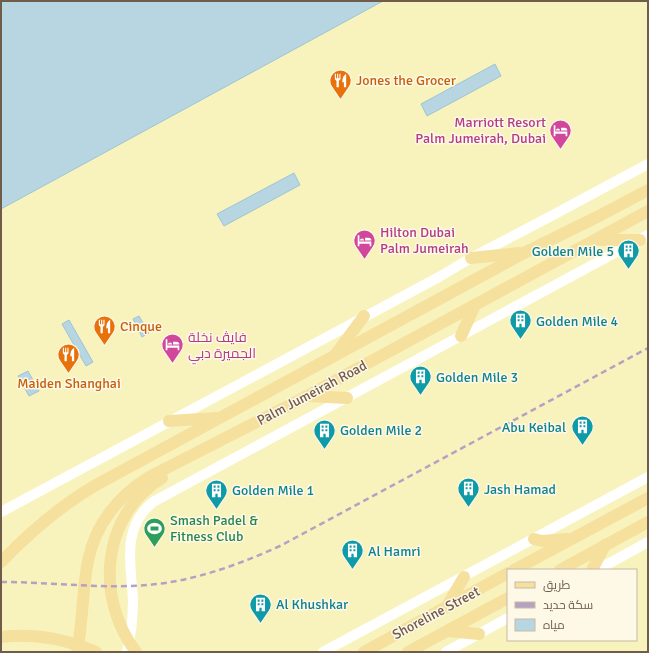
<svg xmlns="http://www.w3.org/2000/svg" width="649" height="653" font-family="Signika,Cairo,sans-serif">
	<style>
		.sand { fill: #f8f3bd; fill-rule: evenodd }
		.water { fill: #b7d6e2; stroke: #9ec4d3 }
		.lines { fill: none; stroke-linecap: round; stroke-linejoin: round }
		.minor { stroke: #fff; stroke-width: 10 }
		.major { stroke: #f6e09d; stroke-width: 12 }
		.rail { stroke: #b7a1c2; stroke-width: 2.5; stroke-dasharray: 6 4; stroke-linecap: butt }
		.labels { text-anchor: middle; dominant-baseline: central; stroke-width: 3; stroke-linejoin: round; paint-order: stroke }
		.food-label { font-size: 14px; fill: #c56008; stroke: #fef8e7; text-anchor: start }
		.hotel-label { font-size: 14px; fill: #b23c85; stroke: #fef8e7; text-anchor: start }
		.culture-label { font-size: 14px; fill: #0d838f; stroke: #fef8e7; text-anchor: start }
		.street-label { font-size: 14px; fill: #705c4a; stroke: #fef8e7 }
		.leisure-label { font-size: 14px; fill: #27864d; stroke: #fef8e7; text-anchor: start }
	</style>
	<rect width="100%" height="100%" fill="#faf4e1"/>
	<path class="sand" d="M383 1H648V652H1V209ZM508 570H636V640H508Z"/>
	<g class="water">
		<path d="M1 1H383L1 209Z"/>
		<path d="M495 64 501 76 427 116 421 104Z"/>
		<path d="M294 173 300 185 224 226 217 214Z"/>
		<path d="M139 316 149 333 142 337 133 319Z"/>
		<path d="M69 320 93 362 86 366 62 324Z"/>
		<path d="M28 371 39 391 29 396 18 376Z"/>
	</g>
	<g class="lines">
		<g class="minor">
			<path d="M1 512 439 277 471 258 553 215 648 164"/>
			<path d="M597 570 648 542"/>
			<path d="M127 652C131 635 133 617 133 600 131 564 121 528 153 502L648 235"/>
			<path d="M323 652 648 477"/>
			<path d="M446 652 508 618"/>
		</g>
		<g class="major">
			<path d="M596 240H640"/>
			<path d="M471 258 519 253"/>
			<path d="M461 336 475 305"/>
			<path d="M336 354 364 316"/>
			<path d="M308 396 347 398"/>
			<path d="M169 421 217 418"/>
			<path d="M534 539 542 541 567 539"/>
			<path d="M1 562C30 532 60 506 96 485L524 253 599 216 648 190"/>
			<path d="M514 570 648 498"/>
			<path d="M560 570 648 522"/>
			<path d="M592 570 605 545"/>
			<path d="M447 606 464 577"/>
			<path d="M448 631 479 634"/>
			<path d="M1 637C33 633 66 639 96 652"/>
			<path d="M77 652C83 622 82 591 88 561 95 525 118 496 149 477L307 396 648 211"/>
			<path d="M136 652C95 598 101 515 162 478"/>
			<path d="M364 652 508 573"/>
			<path d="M408 652 508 598"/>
		</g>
		<path class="rail" d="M1 582C50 582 99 589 148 585 194 581 238 565 280 546L648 348"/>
	</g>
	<defs>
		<symbol id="restaurant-pin" viewBox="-11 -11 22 30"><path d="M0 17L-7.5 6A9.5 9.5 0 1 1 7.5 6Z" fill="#e8710a" stroke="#fef8e7"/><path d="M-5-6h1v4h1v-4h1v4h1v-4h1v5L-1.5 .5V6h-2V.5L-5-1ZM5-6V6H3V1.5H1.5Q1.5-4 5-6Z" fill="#fff"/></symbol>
		<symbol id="hotel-pin" viewBox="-11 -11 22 30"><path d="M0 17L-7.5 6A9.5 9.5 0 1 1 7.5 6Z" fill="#d1479c" stroke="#fef8e7"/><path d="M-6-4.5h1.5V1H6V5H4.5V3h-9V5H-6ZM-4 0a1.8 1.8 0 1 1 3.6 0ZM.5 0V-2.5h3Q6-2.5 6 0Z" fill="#fff"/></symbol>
		<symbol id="building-pin" viewBox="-11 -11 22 30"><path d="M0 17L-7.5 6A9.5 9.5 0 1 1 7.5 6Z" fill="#0f9aa8" stroke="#fef8e7"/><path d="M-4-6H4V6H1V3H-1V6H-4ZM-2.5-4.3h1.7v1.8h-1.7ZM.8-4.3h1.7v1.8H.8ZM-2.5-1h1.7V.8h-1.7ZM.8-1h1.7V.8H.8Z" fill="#fff"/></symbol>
		<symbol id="stadium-pin" viewBox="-11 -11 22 30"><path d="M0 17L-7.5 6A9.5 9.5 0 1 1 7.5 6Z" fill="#2e9e5b" stroke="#fef8e7"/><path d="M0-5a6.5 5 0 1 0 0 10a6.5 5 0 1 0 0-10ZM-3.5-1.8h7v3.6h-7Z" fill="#fff"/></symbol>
	</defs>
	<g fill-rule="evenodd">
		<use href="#restaurant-pin" x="328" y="68" width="25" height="34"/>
		<use href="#hotel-pin" x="548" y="118" width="25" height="34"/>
		<use href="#hotel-pin" x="352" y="228" width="25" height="34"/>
		<use href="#building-pin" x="616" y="238" width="25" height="34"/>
		<use href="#building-pin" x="508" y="308" width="25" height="34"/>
		<use href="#restaurant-pin" x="92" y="314" width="25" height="34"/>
		<use href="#hotel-pin" x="160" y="332" width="25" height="34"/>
		<use href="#restaurant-pin" x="56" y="342" width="25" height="34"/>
		<use href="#building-pin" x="408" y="364" width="25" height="34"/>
		<use href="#building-pin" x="570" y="414" width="25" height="34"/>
		<use href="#building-pin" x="312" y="418" width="25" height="34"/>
		<use href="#building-pin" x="456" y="476" width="25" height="34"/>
		<use href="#building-pin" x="204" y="478" width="25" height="34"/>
		<use href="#stadium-pin" x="142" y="516" width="25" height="34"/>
		<use href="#building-pin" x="340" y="538" width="25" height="34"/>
		<use href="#building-pin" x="248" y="592" width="25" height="34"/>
	</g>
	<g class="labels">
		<g class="food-label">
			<text x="356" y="80">Jones the Grocer</text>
			<text x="120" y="326">Cinque</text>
			<text x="69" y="383" text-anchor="middle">Maiden Shanghai</text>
		</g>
		<g class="hotel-label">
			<text x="546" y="122" text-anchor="end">Marriott Resort<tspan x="546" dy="16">Palm Jumeirah, Dubai</tspan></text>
			<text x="380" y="232">Hilton Dubai<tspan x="380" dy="16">Palm Jumeirah</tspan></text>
			<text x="188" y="337">فايڤ نخلة<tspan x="188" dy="16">الجميرة دبي</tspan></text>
		</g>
		<g class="culture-label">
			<text x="614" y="251" text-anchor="end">Golden Mile 5</text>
			<text x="536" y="321">Golden Mile 4</text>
			<text x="436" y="377">Golden Mile 3</text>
			<text x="566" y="427" text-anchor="end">Abu Keibal</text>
			<text x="340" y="430">Golden Mile 2</text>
			<text x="484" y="489">Jash Hamad</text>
			<text x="232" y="490">Golden Mile 1</text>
			<text x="368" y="551">Al Hamri</text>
			<text x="276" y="604">Al Khushkar</text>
		</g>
		<g class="street-label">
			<text transform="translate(312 393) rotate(-28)">Palm Jumeirah Road</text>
			<text transform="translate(436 613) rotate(-28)">Shoreline Street</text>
		</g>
		<g class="leisure-label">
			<text x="170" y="520">Smash Padel &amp;<tspan x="170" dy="16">Fitness Club</tspan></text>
		</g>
	</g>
	<rect width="649" height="653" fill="none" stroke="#705c4a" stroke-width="4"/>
	<rect x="507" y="569" width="130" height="72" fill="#fef8e7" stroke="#c5baa8"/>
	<rect x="515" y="582" width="20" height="6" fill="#f6e09d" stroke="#c5baa8"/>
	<text x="543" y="589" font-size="12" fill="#705c4a">طريق</text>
	<rect x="515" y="602" width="20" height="6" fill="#b7a1c2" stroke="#c5baa8"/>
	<text x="543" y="609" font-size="12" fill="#705c4a">سكة حديد</text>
	<rect x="515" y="619" width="20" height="12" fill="#b7d6e2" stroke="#c5baa8"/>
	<text x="543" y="629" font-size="12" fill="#705c4a">مياه</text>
</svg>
